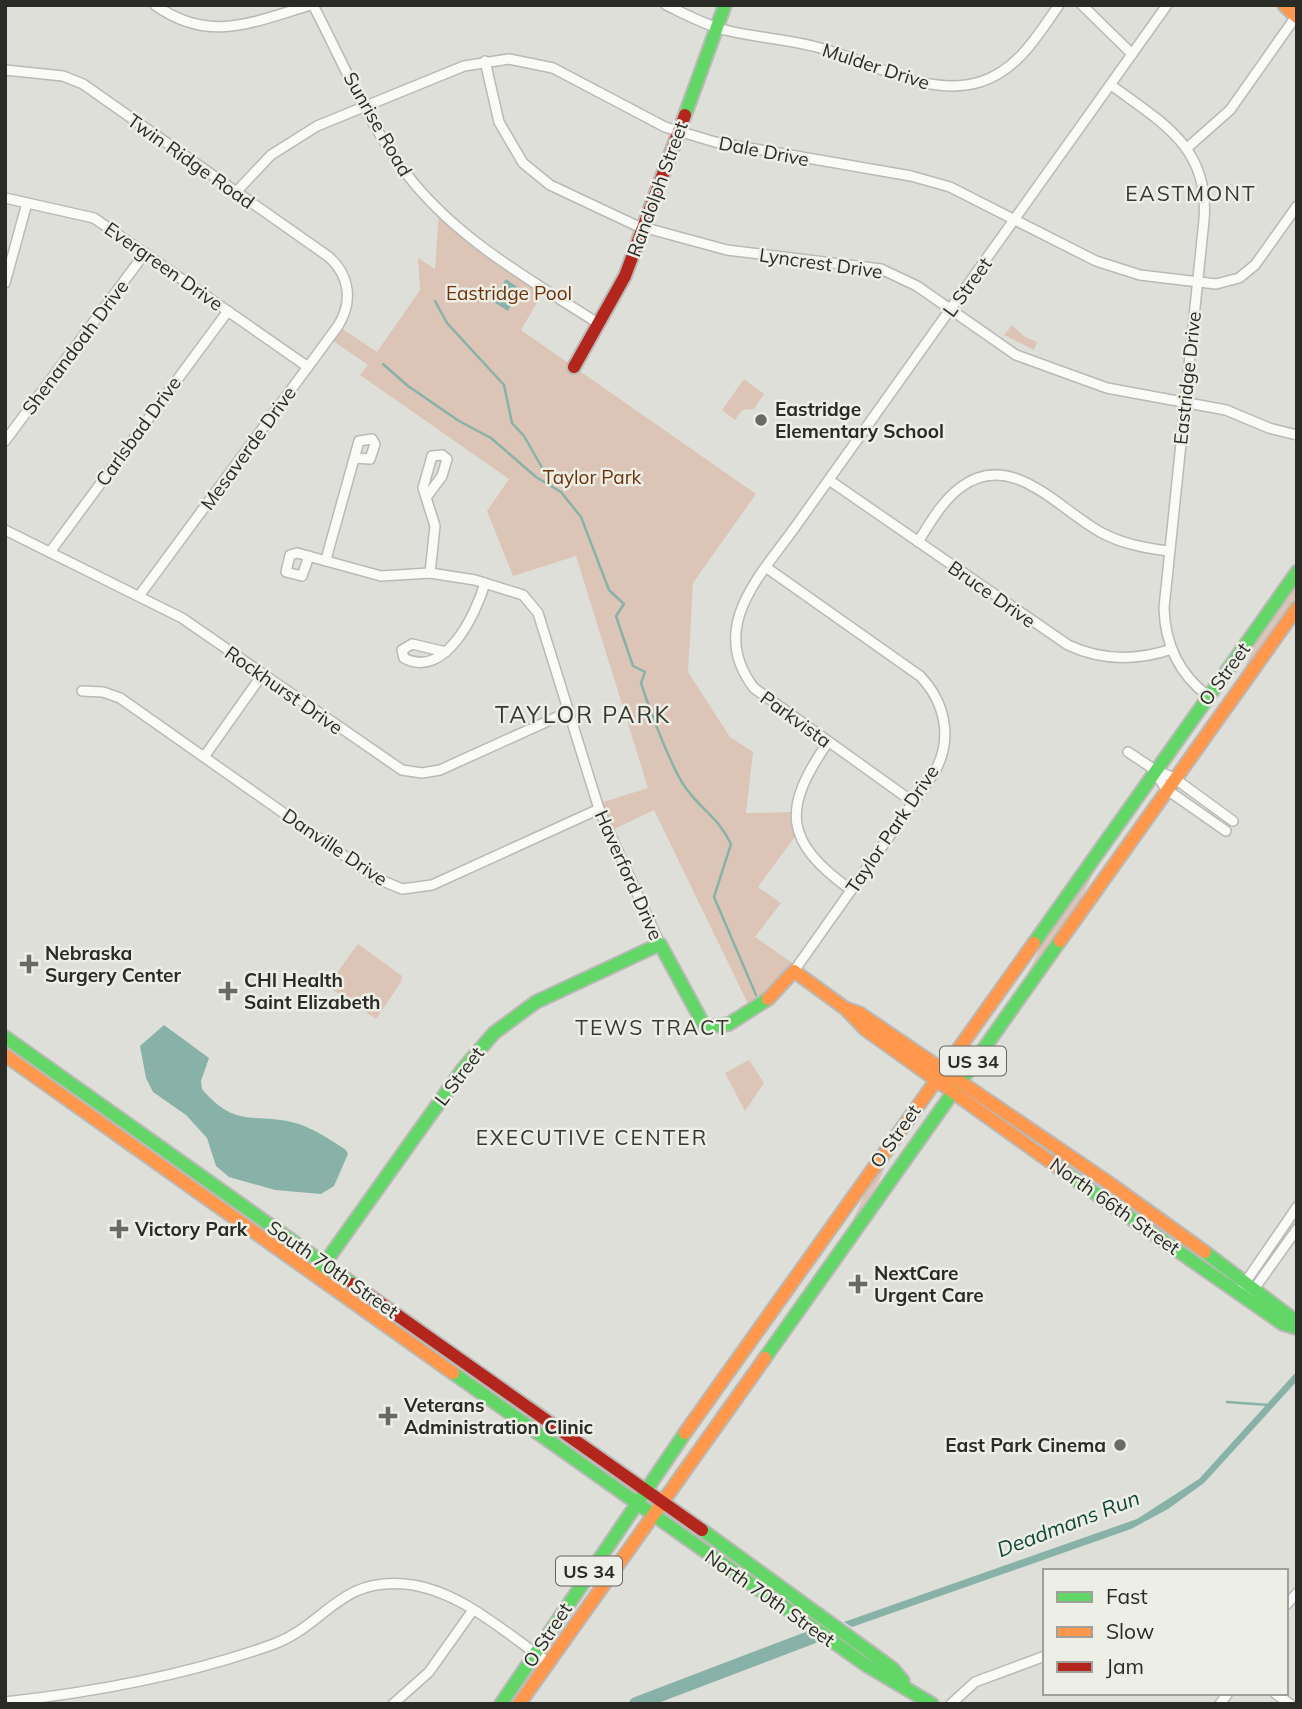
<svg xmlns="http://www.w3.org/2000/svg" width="1302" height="1709" font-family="Mulish,sans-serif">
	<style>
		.green { fill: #dcc5b7 }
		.water { fill: #88b2a8 }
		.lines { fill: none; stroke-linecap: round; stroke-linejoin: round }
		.stream { stroke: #88b2a8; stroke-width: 2.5 }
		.river { stroke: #88b2a8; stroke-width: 14 }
		.street-casing { stroke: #b9b9b5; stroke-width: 12 }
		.fast-casing { stroke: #b9b9b5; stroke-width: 16 }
		.slow-casing { stroke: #b9b9b5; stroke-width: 16 }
		.jam-casing { stroke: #b9b9b5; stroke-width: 16 }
		.street { stroke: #fafaf9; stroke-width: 9 }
		.fast { stroke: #63d668; stroke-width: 12 }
		.slow { stroke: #ff974d; stroke-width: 12 }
		.jam { stroke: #b3261e; stroke-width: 12 }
		.poi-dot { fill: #696966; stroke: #edeee5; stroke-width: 2.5 }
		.labels { text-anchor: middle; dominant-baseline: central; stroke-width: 5; stroke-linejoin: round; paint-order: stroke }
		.shield { fill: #edeee5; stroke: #646560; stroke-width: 2 }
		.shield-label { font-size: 18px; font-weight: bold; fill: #2a2a27 }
		.street-label { font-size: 19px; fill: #2a2a27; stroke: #edeee5 }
		.park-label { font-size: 19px; fill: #6d320b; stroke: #edeee5 }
		.poi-label { font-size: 19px; font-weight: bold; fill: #2a2a27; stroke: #edeee5; text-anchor: start }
		.neighbourhood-label { font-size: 21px; letter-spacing: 2px; fill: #373831; stroke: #edeee5 }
		.water-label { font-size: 21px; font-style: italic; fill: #11473e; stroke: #edeee5 }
		.quarter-label { font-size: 23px; letter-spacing: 2px; fill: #373831; stroke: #edeee5 }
	</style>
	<rect width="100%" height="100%" fill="#dfdfda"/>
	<g class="green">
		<path d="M439 211 545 289 521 330 756 494 693 583 688 672 730 737 753 752 746 813 796 812 799 831 758 887 781 903 755 937 797 966 751 1010 654 810 608 832 597 804 648 788 576 556 513 576 487 511 509 479 360 375 368 365 329 338 338 326 377 352 420 290 418 258 435 269Z"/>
		<path d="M1012 325 1025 337 1037 342 1034 350 1004 335Z"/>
		<path d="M744 379 764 394 754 409 742 410 735 420 722 410Z"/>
		<path d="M1297 585V596L1242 674 1256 642Z"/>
		<path d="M1098 863 1080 901 1027 975 1045 938Z"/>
		<path d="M358 944 402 976 401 982 376 1019 327 986Z"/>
		<path d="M749 1060 764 1083 745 1111 725 1073Z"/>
		<path d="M890 1156 877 1185 851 1224 866 1191Z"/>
	</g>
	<g class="water">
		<path d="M506 279 519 288 508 311 487 298 489 292 497 293Z"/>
		<path d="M164 1025 209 1058 201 1081 202 1089C237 1131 257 1111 299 1124 316 1130 331 1140 346 1150L348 1154 334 1186 321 1194 275 1190 229 1177 216 1166 207 1138 186 1115 153 1092 146 1078 140 1046Z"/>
		<path d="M1297 1371V1381L1204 1483 1168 1509 1131 1529 852 1627 844 1622 1137 1519 1199 1479Z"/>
	</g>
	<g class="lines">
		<g class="stream">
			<path d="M435 301 447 323 504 385 512 423 524 436 552 485"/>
			<path d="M383 364 408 386 459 421 491 438 536 477 561 492 581 517 609 590 624 604 616 616 633 666 645 672 641 683C650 711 669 761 683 784 699 809 717 815 731 844L714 897 756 995"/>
			<path d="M1227 1402 1269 1405"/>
		</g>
		<path class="river" d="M636 1704 812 1637"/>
		<defs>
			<g id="street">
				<path d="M155 5C210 44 252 22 311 5"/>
				<path d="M313 5C344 64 370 130 413 182 463 243 534 282 599 324"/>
				<path d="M666 5C685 14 705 25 725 30 757 38 789 39 820 48 871 61 927 98 980 82 1018 70 1037 36 1059 5"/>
				<path d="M1082 5 1132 54"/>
				<path d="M485 61 499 122 523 163 550 185 635 225 727 250 881 269 917 286 1016 355 1107 388 1226 410 1269 428 1297 435"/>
				<path d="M5 70 63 76 83 84 329 257C350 276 353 302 338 326L139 596"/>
				<path d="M1111 85C1161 122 1210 147 1204 220L1164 608C1165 644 1179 674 1208 696"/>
				<path d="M1187 148 1230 110 1297 15"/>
				<path d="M236 192 271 155 317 126 464 66 509 59 553 68 665 127 715 142 911 176 950 187 1096 261 1140 275 1216 284 1239 278 1255 265 1297 206"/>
				<path d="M5 198 94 218 308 367"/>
				<path d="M5 283 27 203"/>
				<path d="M5 441 145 253"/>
				<path d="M829 480 1068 645C1102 661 1136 661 1172 649"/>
				<path d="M428 495 442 476 447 459 442 455 432 456 423 488 435 526 430 573"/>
				<path d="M5 530 182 618 402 770 422 773 440 770 568 712"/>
				<path d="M918 542C930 523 942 501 961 487 1012 449 1059 510 1102 533 1123 544 1145 548 1168 551"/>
				<path d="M50 552 228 311"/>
				<path d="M309 556 302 576 286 572 290 555 297 553 381 576 430 573 475 580 523 595 538 613 599 809 660 944"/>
				<path d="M326 561 328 552 359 441 372 439 375 444 370 459 354 458"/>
				<path d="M767 568 920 676C946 703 953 740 934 773L794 971"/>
				<path d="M446 652 412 644 402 650 404 658C445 680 476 614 485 583"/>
				<path d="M82 691 103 692 120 698 376 878 402 889 432 885 599 809"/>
				<path d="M828 742C782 809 783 841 851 890"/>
				<path d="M1128 752 1155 770 1174 778 1233 821"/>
				<path d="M204 757 262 675"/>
				<path d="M1155 772 1166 789 1226 831"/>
				<path d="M913 802 754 688C706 626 763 573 798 523L1167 5"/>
				<path d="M1252 1292 1297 1229"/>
				<path d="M1238 1293 1297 1207"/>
				<path d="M1286 1605 1297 1593"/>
				<path d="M1275 1693 1290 1704"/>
				<path d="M5 1702C96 1692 188 1675 274 1644 326 1624 339 1578 405 1584 459 1589 505 1633 548 1662"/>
				<path d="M393 1704 429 1672 473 1610"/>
				<path d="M951 1704 975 1682 1045 1656"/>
				<path d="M1220 1704 1228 1693"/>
			</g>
			<g id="fast">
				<path d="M685 115 725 5"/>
				<path d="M1034 943 1297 572"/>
				<path d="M5 1037 353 1284"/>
				<path d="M1066 1173 1283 1324 1297 1328"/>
				<path d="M1205 1252 1297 1322"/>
				<path d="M317 1274 463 1069 494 1033 536 1002 660 944 705 1027 729 1024 768 999"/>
				<path d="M765 1358 1060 941"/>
				<path d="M453 1373 866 1665 932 1704"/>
				<path d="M702 1530 892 1668 903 1681"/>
				<path d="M501 1704 685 1433"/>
			</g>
			<g id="slow">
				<path d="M1284 5 1297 17"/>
				<path d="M1060 941 1297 608"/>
				<path d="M768 999 794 971 846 1009 865 1029 1066 1173"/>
				<path d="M847 1009 859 1013 1109 1183 1205 1252"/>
				<path d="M5 1055 453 1373"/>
				<path d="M685 1433 1034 943"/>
				<path d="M519 1704 765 1358"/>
			</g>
			<g id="jam">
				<path d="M574 367 625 276 685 115"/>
				<path d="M353 1284 702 1530"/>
			</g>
		</defs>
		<use href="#street" class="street-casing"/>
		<use href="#fast" class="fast-casing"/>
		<use href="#slow" class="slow-casing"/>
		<use href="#jam" class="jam-casing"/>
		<use href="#street" class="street"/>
		<use href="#fast" class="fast"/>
		<use href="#slow" class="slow"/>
		<use href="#jam" class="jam"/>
	</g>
	<g class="poi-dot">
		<circle cx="761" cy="420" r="7"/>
		<path d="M25.5 953.5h7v7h7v7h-7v7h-7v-7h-7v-7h7z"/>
		<path d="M224.5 980.5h7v7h7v7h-7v7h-7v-7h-7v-7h7z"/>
		<path d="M115.5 1218.5h7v7h7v7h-7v7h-7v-7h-7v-7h7z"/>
		<path d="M854.5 1273.5h7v7h7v7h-7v7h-7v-7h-7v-7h7z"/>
		<path d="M384.5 1405.5h7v7h7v7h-7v7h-7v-7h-7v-7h7z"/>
		<circle cx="1120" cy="1445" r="7"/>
	</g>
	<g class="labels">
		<g class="shield">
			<rect x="940" y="1046.5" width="66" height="29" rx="5"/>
			<rect x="556" y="1556.5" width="66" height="29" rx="5"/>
		</g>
		<g class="shield-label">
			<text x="973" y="1061">US 34</text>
			<text x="589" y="1571">US 34</text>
		</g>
		<g class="street-label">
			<text transform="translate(876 66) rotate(18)">Mulder Drive</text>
			<text transform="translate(378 124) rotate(60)">Sunrise Road</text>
			<text transform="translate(764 151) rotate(11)">Dale Drive</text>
			<text transform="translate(191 161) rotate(35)">Twin Ridge Road</text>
			<text transform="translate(657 189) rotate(-70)">Randolph Street</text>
			<text transform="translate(821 263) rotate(8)">Lyncrest Drive</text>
			<text transform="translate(164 266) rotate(35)">Evergreen Drive</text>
			<text transform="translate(967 287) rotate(-54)">L Street</text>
			<text transform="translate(75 347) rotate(-53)">Shenandoah Drive</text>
			<text transform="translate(1187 378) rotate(-84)">Eastridge Drive</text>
			<text transform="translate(138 431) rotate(-54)">Carlsbad Drive</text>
			<text transform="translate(248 448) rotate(-54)">Mesaverde Drive</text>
			<text transform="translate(992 594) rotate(35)">Bruce Drive</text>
			<text transform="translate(1224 674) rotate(-54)">O Street</text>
			<text transform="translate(284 690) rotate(35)">Rockhurst Drive</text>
			<text transform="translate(796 719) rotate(36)">Parkvista</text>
			<text transform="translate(892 829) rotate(-56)">Taylor Park Drive</text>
			<text transform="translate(335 847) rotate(34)">Danville Drive</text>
			<text transform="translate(629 875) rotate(66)">Haverford Drive</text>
			<text transform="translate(459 1076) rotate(-53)">L Street</text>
			<text transform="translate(895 1136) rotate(-55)">O Street</text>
			<text transform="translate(1115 1206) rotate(35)">North 66th Street</text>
			<text transform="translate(333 1269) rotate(35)">South 70th Street</text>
			<text transform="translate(770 1598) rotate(35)">North 70th Street</text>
			<text transform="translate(547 1635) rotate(-57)">O Street</text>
		</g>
		<g class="park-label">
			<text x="509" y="293">Eastridge Pool</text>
			<text x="592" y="477">Taylor Park</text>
		</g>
		<g class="poi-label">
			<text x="775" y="409">Eastridge<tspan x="775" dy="22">Elementary School</tspan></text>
			<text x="45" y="953">Nebraska<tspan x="45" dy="22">Surgery Center</tspan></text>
			<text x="244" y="980">CHI Health<tspan x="244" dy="22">Saint Elizabeth</tspan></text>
			<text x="135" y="1229">Victory Park</text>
			<text x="874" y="1273">NextCare<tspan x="874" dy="22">Urgent Care</tspan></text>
			<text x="404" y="1405">Veterans<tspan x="404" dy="22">Administration Clinic</tspan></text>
			<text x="1106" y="1445" text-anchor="end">East Park Cinema</text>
		</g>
		<g class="neighbourhood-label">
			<text x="1191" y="193">EASTMONT</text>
			<text x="653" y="1027">TEWS TRACT</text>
			<text x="592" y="1137">EXECUTIVE CENTER</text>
		</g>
		<g class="water-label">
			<text transform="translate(1068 1523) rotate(-21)">Deadmans Run</text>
		</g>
		<g class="quarter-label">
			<text x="583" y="714">TAYLOR PARK</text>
		</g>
	</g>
	<rect width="1302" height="1709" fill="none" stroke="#2a2a27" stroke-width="14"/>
	<rect x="1043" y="1569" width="245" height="126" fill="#edeee5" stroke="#9fa099" stroke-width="2"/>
	<rect x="1057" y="1592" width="35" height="10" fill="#63d668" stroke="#9fa099" stroke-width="2"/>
	<text x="1106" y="1604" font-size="21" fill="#2a2a27">Fast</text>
	<rect x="1057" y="1627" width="35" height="10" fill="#ff974d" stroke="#9fa099" stroke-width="2"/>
	<text x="1106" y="1639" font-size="21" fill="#2a2a27">Slow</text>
	<rect x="1057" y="1662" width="35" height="10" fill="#b3261e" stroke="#9fa099" stroke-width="2"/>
	<text x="1106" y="1674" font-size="21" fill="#2a2a27">Jam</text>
</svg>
